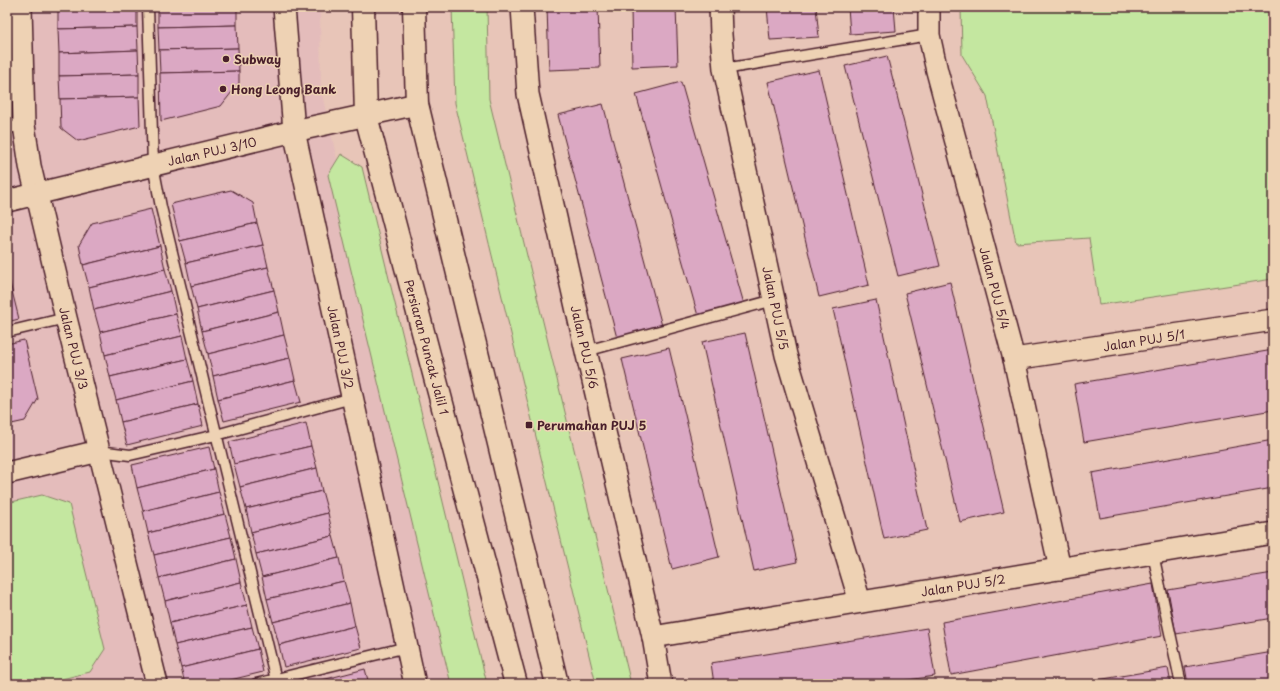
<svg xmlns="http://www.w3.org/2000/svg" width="1280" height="691" font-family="'Playpen Sans',sans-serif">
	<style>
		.built { fill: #e4bcbb }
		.green { fill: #c4e7a0; stroke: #878366 }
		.building { fill: #dba8c3; stroke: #4a1f2b }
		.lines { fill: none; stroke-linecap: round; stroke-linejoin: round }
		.service-casing { stroke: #4a1f2b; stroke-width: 13 }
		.minor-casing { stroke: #4a1f2b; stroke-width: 24 }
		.secondary-casing { stroke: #4a1f2b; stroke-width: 25 }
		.service { stroke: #eed2b4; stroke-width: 10 }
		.minor { stroke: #eed2b4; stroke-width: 21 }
		.secondary { stroke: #eed2b4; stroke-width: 22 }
		.poi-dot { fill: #4a1f2b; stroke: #eed2b4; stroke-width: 1.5 }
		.labels { text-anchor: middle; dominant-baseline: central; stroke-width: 3; stroke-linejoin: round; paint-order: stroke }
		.poi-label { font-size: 12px; font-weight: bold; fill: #4a1f2b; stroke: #eed2b4; text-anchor: start }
		.street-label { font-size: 12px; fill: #4a1f2b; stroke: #eed2b4 }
	</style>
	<rect width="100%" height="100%" fill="#e8c5b8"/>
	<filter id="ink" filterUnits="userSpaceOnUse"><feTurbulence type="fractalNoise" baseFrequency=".025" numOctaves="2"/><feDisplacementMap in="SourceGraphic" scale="8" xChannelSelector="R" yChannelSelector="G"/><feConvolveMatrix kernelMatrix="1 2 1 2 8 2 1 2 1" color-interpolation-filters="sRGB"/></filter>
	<g filter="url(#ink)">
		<path class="built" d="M7 7H320L321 90 458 684H7Z"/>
		<g class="green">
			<path d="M452 7H487L489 99 631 684H596L455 103Z"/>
			<path d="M961 7H1273V279L1099 305 1089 238 1016 243 987 96 962 55Z"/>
			<path d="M341 154 362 167 487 684H451L328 175Z"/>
			<path d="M42 495 69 504 105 649 90 672 42 684H7V503Z"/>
		</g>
		<g class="building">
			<path d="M58 7H137V27L58 29Z"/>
			<path d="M158 7H237V25L158 27Z"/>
			<path d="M547 7H598L600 68 549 70Z"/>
			<path d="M631 7H676L678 65 632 67Z"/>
			<path d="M767 7H816L819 37 770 40Z"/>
			<path d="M848 7H894L896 31 850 34Z"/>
			<path d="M237 25 238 48 159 50 158 27Z"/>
			<path d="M137 27 138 50 59 53 58 29Z"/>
			<path d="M238 48 239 71 160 73 159 50Z"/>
			<path d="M138 50 139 74 59 76V53Z"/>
			<path d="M887 56 940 266 898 276 845 66Z"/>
			<path d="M819 70 869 285 819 297 768 82Z"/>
			<path d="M239 71V83L221 106 161 121 160 73Z"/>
			<path d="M139 74V97L60 99 59 76Z"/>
			<path d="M681 82 744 304 698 316 636 94Z"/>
			<path d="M139 97 140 126 78 141 61 128 60 99Z"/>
			<path d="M603 104 662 326 617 338 558 115Z"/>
			<path d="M231 190 253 203 257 223 180 241 171 204Z"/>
			<path d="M151 209 160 246 83 265 79 245 92 223Z"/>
			<path d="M257 223 263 245 186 263 180 241Z"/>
			<path d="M263 245 268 267 191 286 186 263Z"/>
			<path d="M160 246 165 269 89 287 83 265Z"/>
			<path d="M268 267 274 290 197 309 191 286Z"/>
			<path d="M165 269 171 291 94 310 89 287Z"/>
			<path d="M7 271 19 319 7 322Z"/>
			<path d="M950 282 1004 512 960 522 905 293Z"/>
			<path d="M274 290 279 312 202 331 197 309Z"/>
			<path d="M171 291 176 314 100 332 94 310Z"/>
			<path d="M876 300 927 530 884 539 833 309Z"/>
			<path d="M279 312 284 335 208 354 202 331Z"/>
			<path d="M176 314 182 336 105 355 100 332Z"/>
			<path d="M745 333 797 562 754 571 702 342Z"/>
			<path d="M284 335 290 358 213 376 208 354Z"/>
			<path d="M182 336 187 359 110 377 105 355Z"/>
			<path d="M24 340 38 399 25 421 7 425V344Z"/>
			<path d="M669 348 719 557 672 569 622 359Z"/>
			<path d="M1273 350V410L1084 442 1074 384Z"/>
			<path d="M290 358 295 380 218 399 213 376Z"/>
			<path d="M187 359 193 381 116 400 110 377Z"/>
			<path d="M295 380 301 402 224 421 218 399Z"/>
			<path d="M193 381 198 404 121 422 116 400Z"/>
			<path d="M198 404 203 426 127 445 121 422Z"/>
			<path d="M306 423 311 446 234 464 229 442Z"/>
			<path d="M1273 440V488L1100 518 1092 473Z"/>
			<path d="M311 446 317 468 240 487 234 464Z"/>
			<path d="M209 447 214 469 137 488 132 465Z"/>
			<path d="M317 468 322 491 246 509 240 487Z"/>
			<path d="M214 469 219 492 143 511 137 488Z"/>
			<path d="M322 491 328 513 251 532 246 509Z"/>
			<path d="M219 492 225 514 148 533 143 511Z"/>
			<path d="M328 513 333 536 256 554 251 532Z"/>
			<path d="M225 514 231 537 154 555 148 533Z"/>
			<path d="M333 536 339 558 262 577 256 554Z"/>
			<path d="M231 537 236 559 159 578 154 555Z"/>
			<path d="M339 558 344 581 267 599 262 577Z"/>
			<path d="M236 559 241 582 165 601 159 578Z"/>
			<path d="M1273 573V618L1176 634 1168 590Z"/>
			<path d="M344 581 350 603 273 622 267 599Z"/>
			<path d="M241 582 247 605 170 623 165 601Z"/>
			<path d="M1153 584 1162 636 951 675 942 622Z"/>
			<path d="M350 603 355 626 279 645 273 622Z"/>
			<path d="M247 605 252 627 175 645 170 623Z"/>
			<path d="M355 626 361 648 284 667 279 645Z"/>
			<path d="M252 627 258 649 181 668 175 645Z"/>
			<path d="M927 628 935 676 881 684H714L711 663Z"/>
			<path d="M258 649 263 672 214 684H185L181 668Z"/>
			<path d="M1273 652V684H1188L1185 667Z"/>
			<path d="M1168 668 1171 684H1074Z"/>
			<path d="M365 669 369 684H305L330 678Z"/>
		</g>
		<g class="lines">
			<defs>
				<g id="service">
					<path d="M148 7 153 165 161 207 277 684"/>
					<path d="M724 69 929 35"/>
					<path d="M7 128 24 125"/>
					<path d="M7 332 66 318"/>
					<path d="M586 351 774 300"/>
					<path d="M99 451 130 455 216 435 352 398"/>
					<path d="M1153 554 1181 684"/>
					<path d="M256 684 407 647"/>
				</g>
				<g id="minor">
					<path d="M21 7 24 125 30 166 66 318 157 684"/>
					<path d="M284 7 294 131 415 684"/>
					<path d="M522 7 528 94 586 351 653 637 661 684"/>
					<path d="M720 7 721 35 724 69 786 355 860 602"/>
					<path d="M929 7V35L937 71 1014 359 1060 569"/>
					<path d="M7 201 294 131 417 104"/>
					<path d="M1014 359 1273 320"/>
					<path d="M7 473 99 451"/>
					<path d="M653 637 1273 533"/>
				</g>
				<g id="secondary">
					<path d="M363 7 366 116 516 684"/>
					<path d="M414 7 417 104 557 684"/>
				</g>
			</defs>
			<use href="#service" class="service-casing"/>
			<use href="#minor" class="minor-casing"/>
			<use href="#secondary" class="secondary-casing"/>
			<use href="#service" class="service"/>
			<use href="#minor" class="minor"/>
			<use href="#secondary" class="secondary"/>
		</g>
	</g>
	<g class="poi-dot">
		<circle cx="226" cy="59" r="4"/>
		<circle cx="223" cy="89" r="4"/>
		<rect x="525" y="421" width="8" height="8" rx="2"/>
	</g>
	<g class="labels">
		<g class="poi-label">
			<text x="234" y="59">Subway</text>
			<text x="231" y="89">Hong Leong Bank</text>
			<text x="537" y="425">Perumahan PUJ 5</text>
		</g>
		<g class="street-label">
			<text transform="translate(212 151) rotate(-13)">Jalan PUJ 3/10</text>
			<text transform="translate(995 288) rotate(75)">Jalan PUJ 5/4</text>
			<text transform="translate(776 308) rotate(78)">Jalan PUJ 5/5</text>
			<text transform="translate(1144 340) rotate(-9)">Jalan PUJ 5/1</text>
			<text transform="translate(341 347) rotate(78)">Jalan PUJ 3/2</text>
			<text transform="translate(427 347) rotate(75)">Persiaran Puncak Jalil 1</text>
			<text transform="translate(585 347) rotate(77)">Jalan PUJ 5/6</text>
			<text transform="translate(74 348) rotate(76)">Jalan PUJ 3/3</text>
			<text transform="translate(963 585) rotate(-9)">Jalan PUJ 5/2</text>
		</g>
	</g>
	<rect width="1280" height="691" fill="none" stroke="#eed2b4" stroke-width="24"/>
	<rect x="12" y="12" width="1256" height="667" fill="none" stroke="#4a1f2b" stroke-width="1.5" filter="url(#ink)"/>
</svg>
